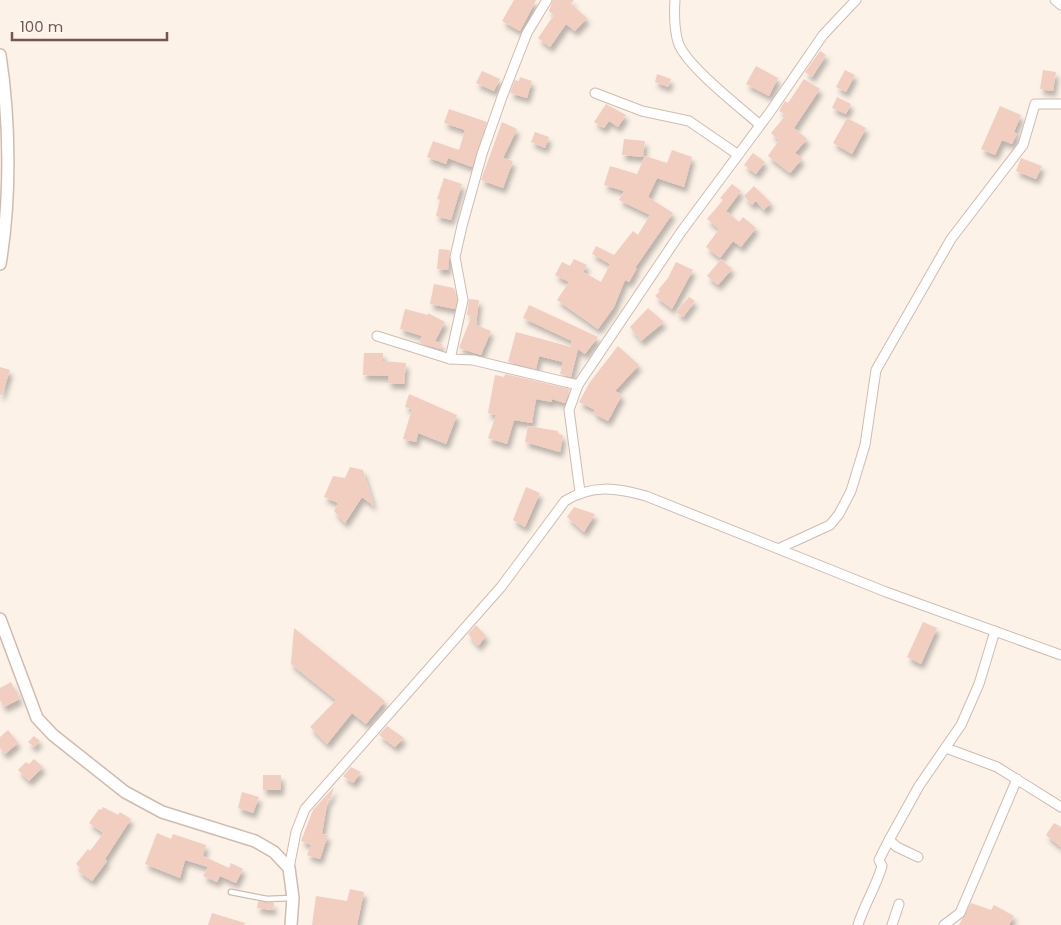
<svg xmlns="http://www.w3.org/2000/svg" width="1061" height="925" font-family="Poppins,sans-serif">
	<style>
		.building { fill: #f1cec0; filter: url(#shadow) }
		.lines { fill: none; stroke-linecap: round; stroke-linejoin: round }
		.service-casing { stroke: #d0bbb0; stroke-width: 7 }
		.minor-casing { stroke: #d0bbb0; stroke-width: 11 }
		.tertiary-casing { stroke: #d0bbb0; stroke-width: 14 }
		.service { stroke: #fff; stroke-width: 4.5 }
		.minor { stroke: #fff; stroke-width: 9 }
		.tertiary { stroke: #fff; stroke-width: 11 }
	</style>
	<defs>
		<filter id="shadow"><feDropShadow dx="3" dy="5.5" stdDeviation="2.5" flood-color="#0004"/></filter>
	</defs>
	<rect width="100%" height="100%" fill="#fcf2e8"/>
	<g class="building">
		<path d="M514 0H536L520 31 502 21Z"/>
		<path d="M553 0H574L571 4 587 18 575 31 566 24 550 47 538 38 554 15 549 11Z"/>
		<path d="M820 51 826 55 812 77 805 72Z"/>
		<path d="M756 66 778 78 769 96 746 84Z"/>
		<path d="M845 70 855 75 846 92 836 87Z"/>
		<path d="M1043 70 1056 72 1053 91 1040 89Z"/>
		<path d="M482 71 500 79 494 91 476 83Z"/>
		<path d="M657 74 671 79 668 87 655 82Z"/>
		<path d="M520 77 532 81 527 98 510 93 515 80 519 81Z"/>
		<path d="M804 79 820 89 794 128 807 139 795 153 802 159 790 173 768 156 779 140 771 133 786 115 779 111 785 101 788 103Z"/>
		<path d="M837 97 851 104 846 114 832 108Z"/>
		<path d="M606 104 626 115 618 127 609 121 604 128 594 122Z"/>
		<path d="M1000 106 1021 115 1014 132 1017 134 1012 144 1002 140 995 155 981 149Z"/>
		<path d="M449 109 487 122 472 167 448 158 446 164 427 157 433 141 459 150 465 130 444 123Z"/>
		<path d="M847 118 866 128 852 154 833 143Z"/>
		<path d="M502 122 517 129 503 158 513 161 503 188 481 180Z"/>
		<path d="M535 132 549 137 545 148 531 142Z"/>
		<path d="M624 139 645 141 643 157 622 155Z"/>
		<path d="M672 150 692 157 684 187 657 178 648 197 673 213 635 268H637L629 282 625 280 614 307 598 329 557 300 569 282 555 275 562 262 570 266 574 259 587 265 583 272 601 282 610 264 592 254 596 246 614 255 633 231 638 235 650 215 619 200 624 191 604 185 610 166 637 174 645 156 667 163Z"/>
		<path d="M753 153 765 162 756 174 744 165Z"/>
		<path d="M1021 158 1042 166 1036 179 1016 171Z"/>
		<path d="M444 178 462 184 451 220 436 216 440 200 437 199Z"/>
		<path d="M732 184 741 191 726 211 739 222 743 217 756 228 741 247 733 241 720 258 706 247 719 229 707 219 723 200 720 198Z"/>
		<path d="M754 186 771 203 764 210 756 201 752 205 744 196Z"/>
		<path d="M439 249 450 250 448 270 437 269Z"/>
		<path d="M721 259 732 269 718 285 707 276Z"/>
		<path d="M676 262 693 270 672 309 655 296 660 291 658 290 668 278Z"/>
		<path d="M434 284 454 288 457 300 455 309 430 304Z"/>
		<path d="M689 297 695 301 683 317 676 312Z"/>
		<path d="M469 299 479 300 476 325 491 331 481 355 459 348 472 315H467Z"/>
		<path d="M529 305 598 337 585 354 578 349 571 377 560 374 563 362 539 356 536 369 508 362 516 332 571 347 572 341 523 318Z"/>
		<path d="M648 308 664 322 641 341 630 327Z"/>
		<path d="M405 309 428 315V313L445 322 435 341 442 344 440 349 419 343 422 336 400 329Z"/>
		<path d="M618 346 639 365 615 391 622 395 608 421 593 413 595 410 579 402 590 382Z"/>
		<path d="M364 353H383V361L406 363 404 384 388 383 389 376 363 375Z"/>
		<path d="M0 367 10 370 2 395H0Z"/>
		<path d="M505 374 570 389 565 403 552 399V402L536 399 532 423 514 420 507 444 488 438 496 415 488 413 495 375 504 377Z"/>
		<path d="M409 394 457 415 446 444 418 433 416 442 403 439 412 409 405 407Z"/>
		<path d="M528 426 558 431V433L563 436 560 452 525 442Z"/>
		<path d="M350 467 363 470 374 506 362 497 345 523 334 511 338 503 324 497 333 476 345 478Z"/>
		<path d="M526 487 540 493 525 527 513 520Z"/>
		<path d="M574 507 595 514 584 532 567 517Z"/>
		<path d="M923 622 937 628 921 664 907 657Z"/>
		<path d="M476 625 486 636 478 646 468 634Z"/>
		<path d="M294 628 385 701 366 724 352 713 327 744 310 727 336 700 291 664Z"/>
		<path d="M11 682 20 699 4 707 0 700V688Z"/>
		<path d="M387 726 404 738 395 747 379 735Z"/>
		<path d="M8 730 18 743 5 754 0 748V737Z"/>
		<path d="M34 736 40 741 34 747 28 742Z"/>
		<path d="M34 759 43 767 29 781 18 770 26 762 29 764Z"/>
		<path d="M351 767 361 772 353 783 343 776Z"/>
		<rect x="263" y="775" width="18" height="15"/>
		<path d="M334 787 330 800 328 799 322 834 328 835 320 859 307 855 311 845 301 841 313 810Z"/>
		<path d="M242 792 259 797 253 813 238 808Z"/>
		<path d="M103 807 118 815 120 812 131 819 105 859 107 861 92 881 78 871 80 868 76 864 88 849 90 851 102 835V832L89 823 99 809 101 810Z"/>
		<path d="M1054 823 1061 827V847L1046 835Z"/>
		<path d="M157 833 171 839 173 834 206 845 203 856 229 868 231 863 243 869 236 883 220 876 217 882 203 876 208 867 185 860 180 878 145 864Z"/>
		<path d="M350 889 364 892 357 925H312L316 896 347 901Z"/>
		<path d="M258 901 274 903 273 910 257 908Z"/>
		<path d="M971 903 991 910 994 905 1014 916 1009 925H959Z"/>
		<path d="M212 913 245 923 244 925H208Z"/>
	</g>
	<g class="lines">
		<defs>
			<path id="service" d="M231 892 267 899 292 898"/>
			<g id="minor">
				<path d="M675 0C674 15 674 28 678 42 685 65 741 108 760 125"/>
				<path d="M1055 0 1061 5"/>
				<path d="M595 93 642 111 689 121 737 154"/>
				<path d="M377 336 450 359 473 360 578 385"/>
				<path d="M450 359 463 300 455 257 462 226 482 154 502 97 527 33 547 0"/>
				<path d="M580 492 569 410 578 385 681 232 770 112 823 35 856 0"/>
				<path d="M780 548 830 525 839 514 851 491 865 445 876 370 951 239 1023 145 1035 104H1061"/>
				<path d="M946 748 997 767 1061 807"/>
				<path d="M918 857 897 847 889 840 919 786 961 725 979 684 995 631"/>
				<path d="M289 868 296 832 305 809 501 587 565 501C592 484 617 488 646 496L886 592 1061 655"/>
				<path d="M858 925C864 905 876 887 882 866L879 860 889 840"/>
				<path d="M892 925 899 904"/>
				<path d="M944 925 960 913 1017 779"/>
			</g>
			<g id="tertiary">
				<path d="M0 55C10 119 11 200 0 264"/>
				<path d="M0 619 37 718 53 735 125 792 162 812 255 841 274 852 289 868 293 898 291 925"/>
			</g>
		</defs>
		<use href="#service" class="service-casing"/>
		<use href="#minor" class="minor-casing"/>
		<use href="#tertiary" class="tertiary-casing"/>
		<use href="#service" class="service"/>
		<use href="#minor" class="minor"/>
		<use href="#tertiary" class="tertiary"/>
	</g>
	<path d="M12 32v8h155v-8" fill="none" stroke="#76564c" stroke-width="2.5"/>
	<text x="20" y="32" font-size="15" fill="#76564c" stroke="#fff6ef" stroke-width="4" paint-order="stroke">100 m</text>
</svg>
